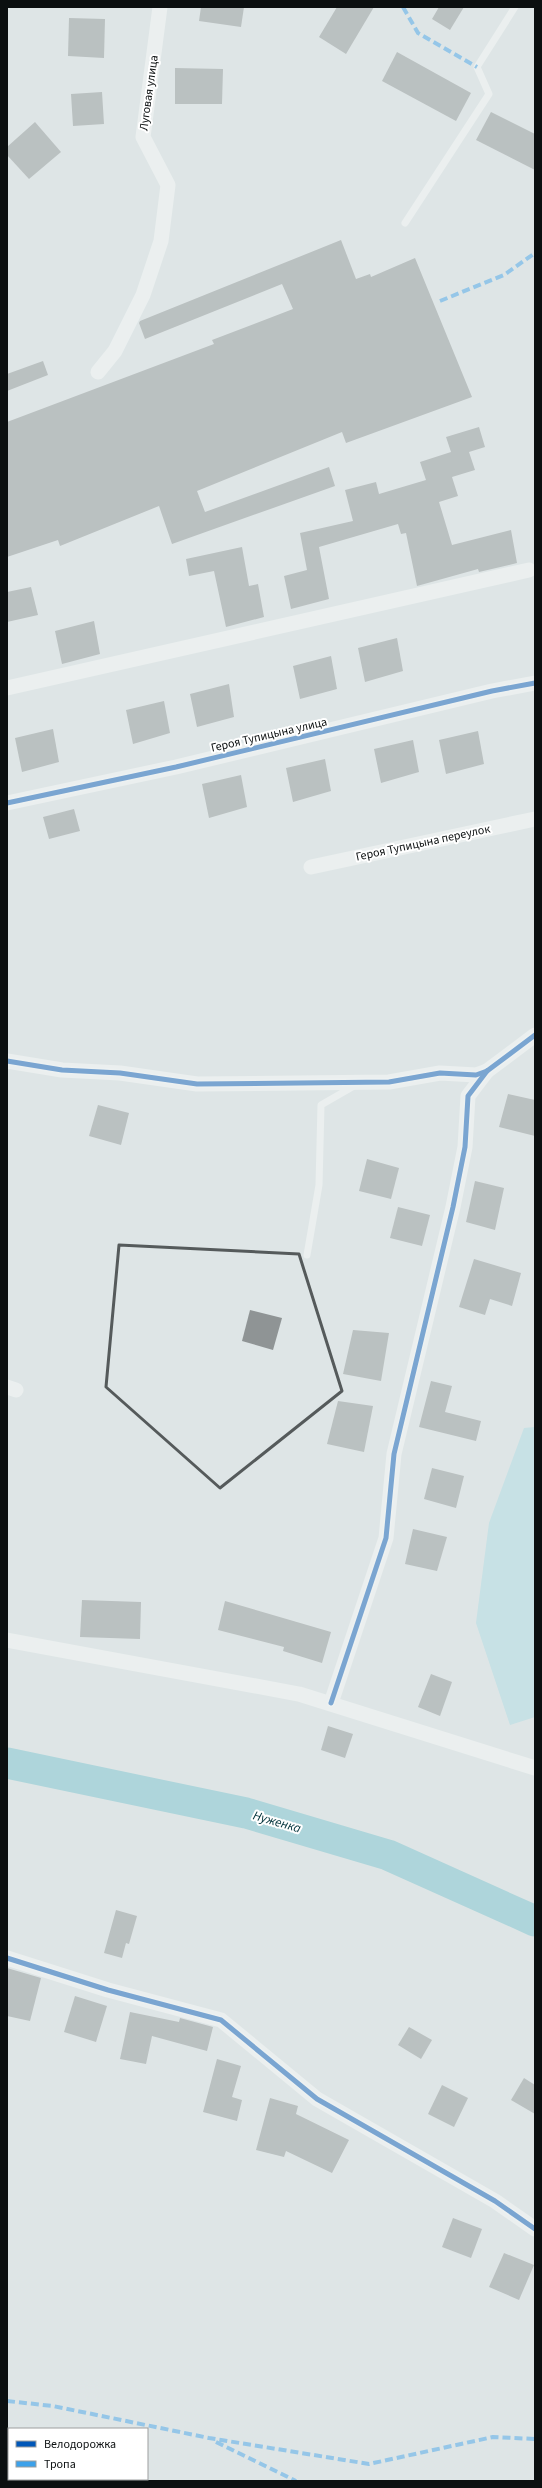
<svg xmlns="http://www.w3.org/2000/svg" width="542" height="2488" font-family="'Source Sans 3',sans-serif">
	<style>
		.green { fill: #aadbe4 }
		.lines { fill: none; stroke-linecap: round; stroke-linejoin: round }
		.river { stroke: #74c1ce; stroke-width: 31 }
		.building { fill: #8f9495 }
		.service { stroke: #fafbfb; stroke-width: 7 }
		.minor { stroke: #fafbfb; stroke-width: 15 }
		.quiet { stroke: #3ca1ea; stroke-width: 4; stroke-dasharray: 8 4; stroke-linecap: butt }
		.cycleway-casing { stroke: #fff; stroke-width: 8 }
		.cycleway { stroke: #0057b8; stroke-width: 5 }
		.marked { fill: none; stroke: #555a5b; stroke-width: 3; stroke-linejoin: round }
		.labels { text-anchor: middle; dominant-baseline: central; stroke-width: 4; stroke-linejoin: round; paint-order: stroke }
		.street-label { font-size: 12px; fill: #0b0f10; stroke: #fff }
		.water-label { font-size: 13px; font-style: italic; fill: #00323a; stroke: #fff }
	</style>
	<rect width="100%" height="100%" fill="#dee5e6"/>
	<path class="green" d="M535 1427V1717L510 1725 476 1623 489 1523 524 1428Z"/>
	<g class="lines">
		<path class="river" d="M7 1763 246 1813 388 1855 535 1921"/>
	</g>
	<g class="building">
		<path d="M201 7H244L241 27 199 21Z"/>
		<path d="M337 7H374L346 54 319 37Z"/>
		<path d="M439 7H464L450 30 432 19Z"/>
		<path d="M69 18 105 19 104 58 68 56Z"/>
		<path d="M397 52 471 93 456 121 382 81Z"/>
		<path d="M175 68 223 69 222 104H175Z"/>
		<path d="M102 92 104 124 73 126 71 94Z"/>
		<path d="M491 112 535 134V170L476 140Z"/>
		<path d="M35 122 61 152 29 179 7 155V147Z"/>
		<path d="M341 240 356 279 370 274 371 277 415 258 472 397 346 443 342 432 197 491 205 512 329 467 335 486 172 544 159 506 60 546 58 540 7 557V422L214 344 212 340 293 309 282 284 145 339 139 323 140 321Z"/>
		<path d="M43 361 48 375 7 391V374Z"/>
		<path d="M479 427 485 447 469 452 475 470 452 477 458 496 439 502 452 545 511 530 517 563 479 572 478 569 417 586 406 533 401 534 398 524 319 547 329 599 291 609 284 576 307 570 300 533 353 521 345 490 376 482 379 494 426 480 420 462 451 452 446 437Z"/>
		<path d="M242 547 249 586 258 584 264 617 226 627 214 571 189 576 186 559Z"/>
		<path d="M31 587 38 615 7 622V592Z"/>
		<path d="M94 621 100 654 62 664 55 631Z"/>
		<path d="M397 638 403 671 365 682 358 648Z"/>
		<path d="M331 656 337 689 300 699 293 666Z"/>
		<path d="M229 684 234 717 197 727 190 694Z"/>
		<path d="M164 701 170 733 133 744 126 710Z"/>
		<path d="M53 729 59 762 22 772 15 738Z"/>
		<path d="M478 731 484 764 446 774 439 740Z"/>
		<path d="M413 740 419 772 381 783 374 749Z"/>
		<path d="M325 759 331 791 293 802 286 768Z"/>
		<path d="M241 775 247 807 209 818 202 784Z"/>
		<path d="M74 809 80 831 49 839 43 817Z"/>
		<path d="M508 1094 535 1100V1136L499 1127Z"/>
		<path d="M98 1105 129 1113 121 1145 89 1136Z"/>
		<path d="M367 1159 399 1168 391 1199 359 1191Z"/>
		<path d="M475 1181 504 1188 495 1230 466 1222Z"/>
		<path d="M398 1207 430 1215 422 1246 390 1238Z"/>
		<path d="M474 1259 521 1273 512 1306 490 1299 485 1315 459 1307Z"/>
		<path d="M250 1310 282 1318 273 1350 242 1341Z"/>
		<path d="M353 1330 389 1333 381 1381 343 1374Z"/>
		<path d="M431 1381 452 1386 445 1412 481 1421 476 1441 419 1427Z"/>
		<path d="M338 1401 373 1406 364 1452 327 1444Z"/>
		<path d="M432 1468 464 1476 456 1508 424 1499Z"/>
		<path d="M413 1529 447 1537 437 1571 405 1564Z"/>
		<path d="M82 1600 141 1602 140 1639 80 1637Z"/>
		<path d="M225 1601 331 1632 322 1663 283 1651 284 1647 218 1630Z"/>
		<path d="M431 1674 452 1682 440 1716 418 1707Z"/>
		<path d="M328 1726 353 1734 345 1758 321 1750Z"/>
		<path d="M116 1910 137 1916 129 1944 126 1943 122 1958 104 1953Z"/>
		<path d="M7 1968 41 1978 30 2021 7 2016Z"/>
		<path d="M75 1996 107 2006 96 2042 64 2032Z"/>
		<path d="M130 2012 179 2022 180 2018 213 2027 207 2051 152 2036 146 2064 120 2059Z"/>
		<path d="M409 2027 432 2040 421 2059 398 2045Z"/>
		<path d="M217 2059 241 2066 232 2097 242 2100 237 2121 203 2112Z"/>
		<path d="M524 2078 535 2085V2114L511 2100Z"/>
		<path d="M442 2085 468 2098 454 2127 428 2114Z"/>
		<path d="M270 2098 298 2106 296 2114 349 2140 332 2173 286 2151 284 2157 256 2150Z"/>
		<path d="M453 2218 482 2229 471 2258 442 2247Z"/>
		<path d="M504 2253 534 2265 519 2300 489 2287Z"/>
	</g>
	<g class="lines">
		<g class="service">
			<path d="M405 223 489 94 477 67 515 7"/>
			<path d="M307 1255 319 1185 321 1105 354 1086"/>
		</g>
		<g class="minor">
			<path d="M98 372 115 351 143 295 161 241 168 185 143 137 160 7"/>
			<path d="M7 688 529 570"/>
			<path d="M7 803 176 767 492 691 535 683"/>
			<path d="M311 867 535 819"/>
			<path d="M7 1061 62 1070 120 1073 197 1084 389 1082 440 1073 476 1075 487 1071 535 1035"/>
			<path d="M7 1387 16 1390"/>
			<path d="M7 1640 299 1694 535 1768"/>
			<path d="M331 1703 386 1538 394 1454 453 1207 465 1147 468 1096 487 1071"/>
			<path d="M7 1958 108 1990 221 2020 317 2099 495 2201 535 2229"/>
		</g>
		<g class="quiet">
			<path d="M403 7 418 33 477 67"/>
			<path d="M440 301 504 275 535 253"/>
			<path d="M7 2401 53 2406 209 2438 369 2464 493 2437 535 2439"/>
			<path d="M216 2442 296 2481"/>
		</g>
		<defs>
			<g id="cycleway">
				<path d="M7 803 176 767 492 691 535 683"/>
				<path d="M7 1061 62 1070 120 1073 197 1084 389 1082 440 1073 476 1075 487 1071 535 1035"/>
				<path d="M331 1703 386 1538 394 1454 453 1207 465 1147 468 1096 487 1071"/>
				<path d="M7 1958 108 1990 221 2020 317 2099 495 2201 535 2229"/>
			</g>
		</defs>
		<use href="#cycleway" class="cycleway-casing"/>
		<use href="#cycleway" class="cycleway"/>
	</g>
	<path d="M0 0H542V2488H0ZM119 1245 299 1254 342 1391 220 1488 106 1387Z" fill="#dee5e6" fill-opacity=".55" fill-rule="evenodd"/>
	<path class="marked" d="M119 1245 299 1254 342 1391 220 1488 106 1387Z"/>
	<g class="labels">
		<g class="street-label">
			<text transform="translate(149 93) rotate(-82)">Луговая улица</text>
			<text transform="translate(269 735) rotate(-13)">Героя Тупицына улица</text>
			<text transform="translate(423 843) rotate(-12)">Героя Тупицына переулок</text>
		</g>
		<g class="water-label">
			<text transform="translate(277 1822) rotate(16)">Нуженка</text>
		</g>
	</g>
	<rect width="542" height="2488" fill="none" stroke="#0b0f10" stroke-width="16"/>
	<rect x="8" y="2428" width="140" height="52" fill="#ffffff" stroke="#9d9f9f"/>
	<rect x="16" y="2441" width="20" height="6" fill="#0057b8" stroke="#9d9f9f"/>
	<text x="44" y="2448" font-size="12" fill="#0b0f10">Велодорожка</text>
	<rect x="16" y="2461" width="20" height="6" fill="#3ca1ea" stroke="#9d9f9f"/>
	<text x="44" y="2468" font-size="12" fill="#0b0f10">Тропа</text>
</svg>
